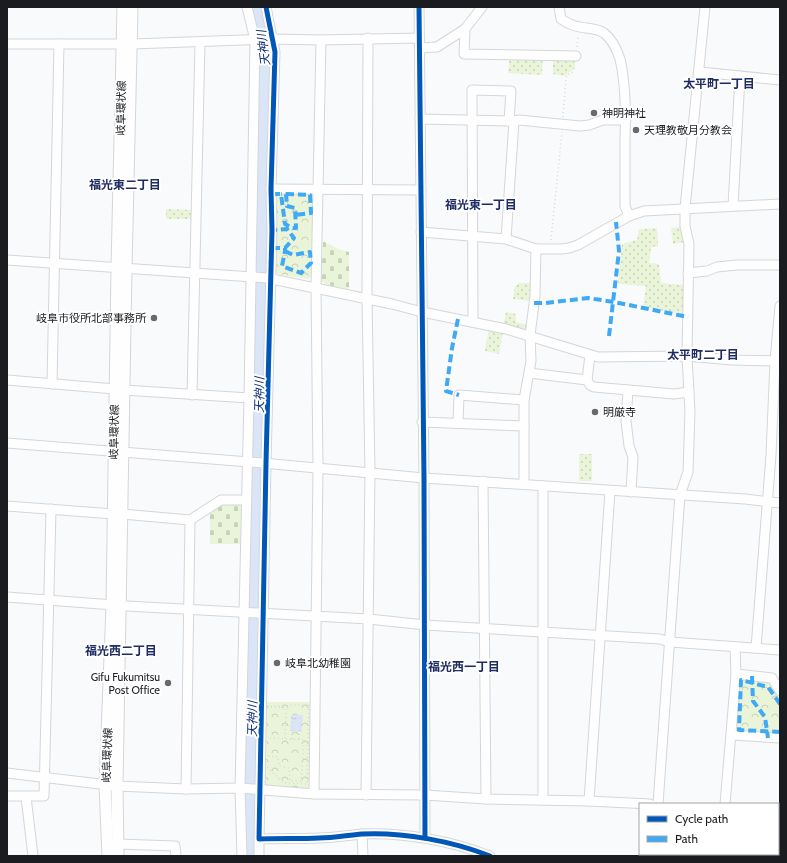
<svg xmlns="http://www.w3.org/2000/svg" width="787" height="863" font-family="Cabin,'Noto Sans JP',sans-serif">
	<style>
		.grass { fill: url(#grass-dots) }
		.cemetery { fill: url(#cemetery-stones) }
		.park { fill: url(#park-crowns) }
		.water { fill: url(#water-ripples) }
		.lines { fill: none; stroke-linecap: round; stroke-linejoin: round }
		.river { stroke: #dbe5f8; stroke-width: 15 }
		.minor-casing { stroke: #d4d6d9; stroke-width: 11 }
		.major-casing { stroke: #d4d6d9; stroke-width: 13 }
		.path { stroke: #d8d8d8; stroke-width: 1.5; stroke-dasharray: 1 3; stroke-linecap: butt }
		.minor { stroke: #fefeff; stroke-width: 9 }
		.major { stroke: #fefeff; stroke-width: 11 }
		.quiet { stroke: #3fa9f5; stroke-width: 4; stroke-dasharray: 8 4; stroke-linecap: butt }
		.cycleway-casing { stroke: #fff; stroke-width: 8 }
		.cycleway { stroke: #0057b8; stroke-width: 5 }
		.poi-dot { fill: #686a6d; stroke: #fff; stroke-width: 1.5 }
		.labels { text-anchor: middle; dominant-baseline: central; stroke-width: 4; stroke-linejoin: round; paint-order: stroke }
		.street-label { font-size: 11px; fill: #1a1c20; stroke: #fff }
		.poi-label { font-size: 11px; fill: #1a1c20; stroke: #fff; text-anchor: start }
		.water-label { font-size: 12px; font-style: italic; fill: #13317b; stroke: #fff }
		.neighbourhood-label { font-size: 12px; font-weight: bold; fill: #1f2b63; stroke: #fff }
	</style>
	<defs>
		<pattern id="grass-dots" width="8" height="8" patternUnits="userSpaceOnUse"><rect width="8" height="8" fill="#eaf4d8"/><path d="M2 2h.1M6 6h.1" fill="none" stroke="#c8d1b9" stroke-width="1.8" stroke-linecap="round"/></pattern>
		<pattern id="cemetery-stones" width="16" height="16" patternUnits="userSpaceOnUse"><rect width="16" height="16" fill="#eaf4d8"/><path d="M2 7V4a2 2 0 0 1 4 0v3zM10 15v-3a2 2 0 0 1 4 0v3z" fill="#c8d1b9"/></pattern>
		<pattern id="park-crowns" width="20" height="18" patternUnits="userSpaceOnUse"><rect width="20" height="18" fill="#eaf4d8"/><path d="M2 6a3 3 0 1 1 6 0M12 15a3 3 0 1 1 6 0" fill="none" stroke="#c8d1b9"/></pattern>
		<pattern id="water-ripples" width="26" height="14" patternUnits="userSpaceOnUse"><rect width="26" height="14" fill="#dbe5f8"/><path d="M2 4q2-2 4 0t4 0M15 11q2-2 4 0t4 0" fill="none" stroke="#bbc4d4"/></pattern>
	</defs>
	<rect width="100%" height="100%" fill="#f8fafc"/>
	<g class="grass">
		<path d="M510 53 543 55 542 75 508 73Z"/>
		<path d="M553 54 574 55 575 68 565 76 553 74Z"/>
		<path d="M166 209 192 210V219H166Z"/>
		<path d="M683 227 685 242 673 244 671 228Z"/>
		<path d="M657 228 658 246 651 247 649 263 659 264 661 283 685 285V315L643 307 646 286 618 284 622 244 637 240 639 229Z"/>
		<path d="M519 283H533L532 301 513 299 515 286Z"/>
		<path d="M506 312 516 314V322L528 325 527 331 503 327Z"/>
		<path d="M489 329 503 332 499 354 485 351Z"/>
		<rect x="579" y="454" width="13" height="27"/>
	</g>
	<g class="cemetery">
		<path d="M323 241 338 249 349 252V289L327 285 321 281Z"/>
		<path d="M221 503H240L242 508V544H210V511Z"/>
	</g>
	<g class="park">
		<path d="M276 192H310L314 196 312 276 308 279 277 274 273 268Z"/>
		<path d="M738 677 771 682 780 699V735L735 733Z"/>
		<path d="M264 702H313L311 791 261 787Z"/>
	</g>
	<path class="water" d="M291 715H303L302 732 290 731Z"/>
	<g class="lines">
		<path class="river" d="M252 856 250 817 256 590 260 317 266 77 263 31 258 7"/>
		<defs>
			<g id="minor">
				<path d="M266 7 275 52 271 189 272 230 266 463 259 839C279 838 299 839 319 838 334 838 348 835 362 834 403 832 452 841 490 856"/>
				<path d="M419 7 424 478 425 838"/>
				<path d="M559 7 561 19C567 23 573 26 580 27 589 29 597 28 604 33 612 39 617 50 620 59 626 85 626 112 625 139 625 161 625 184 625 206L629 216"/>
				<path d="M465 29 464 54 576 56"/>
				<path d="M7 44H132L271 39 321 40 419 38"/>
				<path d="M420 48 437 47 465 29 482 7"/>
				<path d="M700 72 780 80"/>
				<path d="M420 119 514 121 506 239"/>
				<path d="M514 121 519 120 580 126 589 125 603 120H626"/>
				<path d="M271 189 421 190"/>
				<path d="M733 206 740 76"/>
				<path d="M421 232 506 239 536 249H561L569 248 578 245 629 216 644 211 780 204"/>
				<path d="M7 260 267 278 392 304 422 312 506 329 598 357 687 356 732 360 780 361"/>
				<path d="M688 273 707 271 717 267 737 265H780"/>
				<path d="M473 322 472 90 511 91 509 121"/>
				<path d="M529 373 587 380 590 385 594 387 674 394 689 392"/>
				<path d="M7 380 115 389"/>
				<path d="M587 380 590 355"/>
				<path d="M52 384 59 44"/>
				<path d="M124 390 249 398"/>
				<path d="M628 390 626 421 629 446 633 457 631 492"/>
				<path d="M192 395 200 43"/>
				<path d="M422 422 524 426"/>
				<path d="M458 423 459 395 524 400"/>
				<path d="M7 443 263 463 424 478 745 499 780 503"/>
				<path d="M483 481 486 799"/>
				<path d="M524 484V400L531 361 530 335 535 296 536 249"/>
				<path d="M543 486V800"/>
				<path d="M7 506 114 514"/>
				<path d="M122 514 190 520 186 789"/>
				<path d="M190 520 221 500H246"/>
				<path d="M7 597 127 606 369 619 425 625 660 639 670 642 780 650"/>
				<path d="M756 648 771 455 775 361 780 306"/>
				<path d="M736 674 772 678 780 691"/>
				<path d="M732 735 780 738"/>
				<path d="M7 773 117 786 186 789 240 788 314 794 425 795 486 799 589 801 650 804"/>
				<path d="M314 794 318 468 316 288 321 40"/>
				<path d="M366 795 370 472 367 299 368 38"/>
				<path d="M7 796H44L51 509"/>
				<path d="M26 797 33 856"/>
				<path d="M589 801 610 491"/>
				<path d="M658 804 680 495 688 472 690 411 687 356 689 244 685 226V208L705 7"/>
				<path d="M725 804 736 674 735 647"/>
				<path d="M778 822H780"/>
				<path d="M362 834 363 856"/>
				<path d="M259 839V856"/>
				<path d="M118 844 175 846 176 856"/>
				<path d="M242 856 240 788 249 398 255 40 247 7"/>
				<path d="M654 856V854"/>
				<path d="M721 856V854"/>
			</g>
			<g id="major">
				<path d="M108 856 105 786 112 605 117 268 123 7"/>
				<path d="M118 856 117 786 126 269 132 7"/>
			</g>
		</defs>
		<use href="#minor" class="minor-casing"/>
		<use href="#major" class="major-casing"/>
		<g class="path">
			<path d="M577 47 578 35"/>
			<path d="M563 117 566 78 567 75 572 73 575 65"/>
			<path d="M551 240 562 132"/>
			<path d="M309 705 307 784 284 783 264 764 266 706Z"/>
			<path d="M271 707 286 708 285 739"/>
			<path d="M270 738 306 740"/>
			<path d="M292 739 293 718H300L299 739"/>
			<path d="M268 756 278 757 279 766 289 768 290 781H301L304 740"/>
		</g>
		<use href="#minor" class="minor"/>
		<use href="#major" class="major"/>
		<g class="quiet">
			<path d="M272 194H281L285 224 292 228H296L295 208 287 206 286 194H281"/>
			<path d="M286 194 310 195 311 213 296 215"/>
			<path d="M272 248H285L294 238 287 229 272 230"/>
			<path d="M285 251 293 255 310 252 311 263 301 273 282 266 285 251V248"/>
			<path d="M534 303H546L588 298 614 302 688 317"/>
			<path d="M458 319 452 348 446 391 459 395"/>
			<path d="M609 336 619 251 616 222"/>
			<path d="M752 676 753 701 765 717 768 738"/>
			<path d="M780 704 768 687 741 680 739 730 780 732"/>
		</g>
		<defs>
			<g id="cycleway">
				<path d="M266 7 275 52 271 189 272 230 266 463 259 839C279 838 299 839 319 838 334 838 348 835 362 834 403 832 452 841 490 856"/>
				<path d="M419 7 424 478 425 838"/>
			</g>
		</defs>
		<use href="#cycleway" class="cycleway-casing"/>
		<use href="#cycleway" class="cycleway"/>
	</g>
	<g class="poi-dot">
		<circle cx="594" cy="113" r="4"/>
		<circle cx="636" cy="130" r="4"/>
		<circle cx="154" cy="318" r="4"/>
		<circle cx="595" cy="412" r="4"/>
		<circle cx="277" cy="663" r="4"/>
		<circle cx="168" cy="683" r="4"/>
	</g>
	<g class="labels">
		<g class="street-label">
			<text transform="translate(121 108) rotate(-89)">岐阜環状線</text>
			<text transform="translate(114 432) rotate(-89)">岐阜環状線</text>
			<text transform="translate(107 755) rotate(-88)">岐阜環状線</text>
		</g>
		<g class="poi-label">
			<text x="602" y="113">神明神社</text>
			<text x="644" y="130">天理教敬月分教会</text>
			<text x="146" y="318" text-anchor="end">岐阜市役所北部事務所</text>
			<text x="603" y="412">明厳寺</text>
			<text x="285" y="663">岐阜北幼稚園</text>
			<text x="160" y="677" text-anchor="end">Gifu Fukumitsu<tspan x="160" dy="13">Post Office</tspan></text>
		</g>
		<g class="water-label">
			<text transform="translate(263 48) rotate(-97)">天神川</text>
			<text transform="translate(259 395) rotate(-89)">天神川</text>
			<text transform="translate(252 719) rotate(-89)">天神川</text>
		</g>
		<g class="neighbourhood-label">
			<text x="719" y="83">太平町一丁目</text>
			<text x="125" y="184">福光東二丁目</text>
			<text x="481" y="204">福光東一丁目</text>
			<text x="703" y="354">太平町二丁目</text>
			<text x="121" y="650">福光西二丁目</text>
			<text x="464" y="666">福光西一丁目</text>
		</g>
	</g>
	<rect width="787" height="863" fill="none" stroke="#1a1c20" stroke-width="16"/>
	<rect x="639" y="803" width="140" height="52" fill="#ffffff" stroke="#a3a4a6"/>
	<rect x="647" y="816" width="20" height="6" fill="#0057b8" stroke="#a3a4a6"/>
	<text x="675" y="823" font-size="12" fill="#1a1c20">Cycle path</text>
	<rect x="647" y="836" width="20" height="6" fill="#3fa9f5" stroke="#a3a4a6"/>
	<text x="675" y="843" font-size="12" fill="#1a1c20">Path</text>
</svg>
